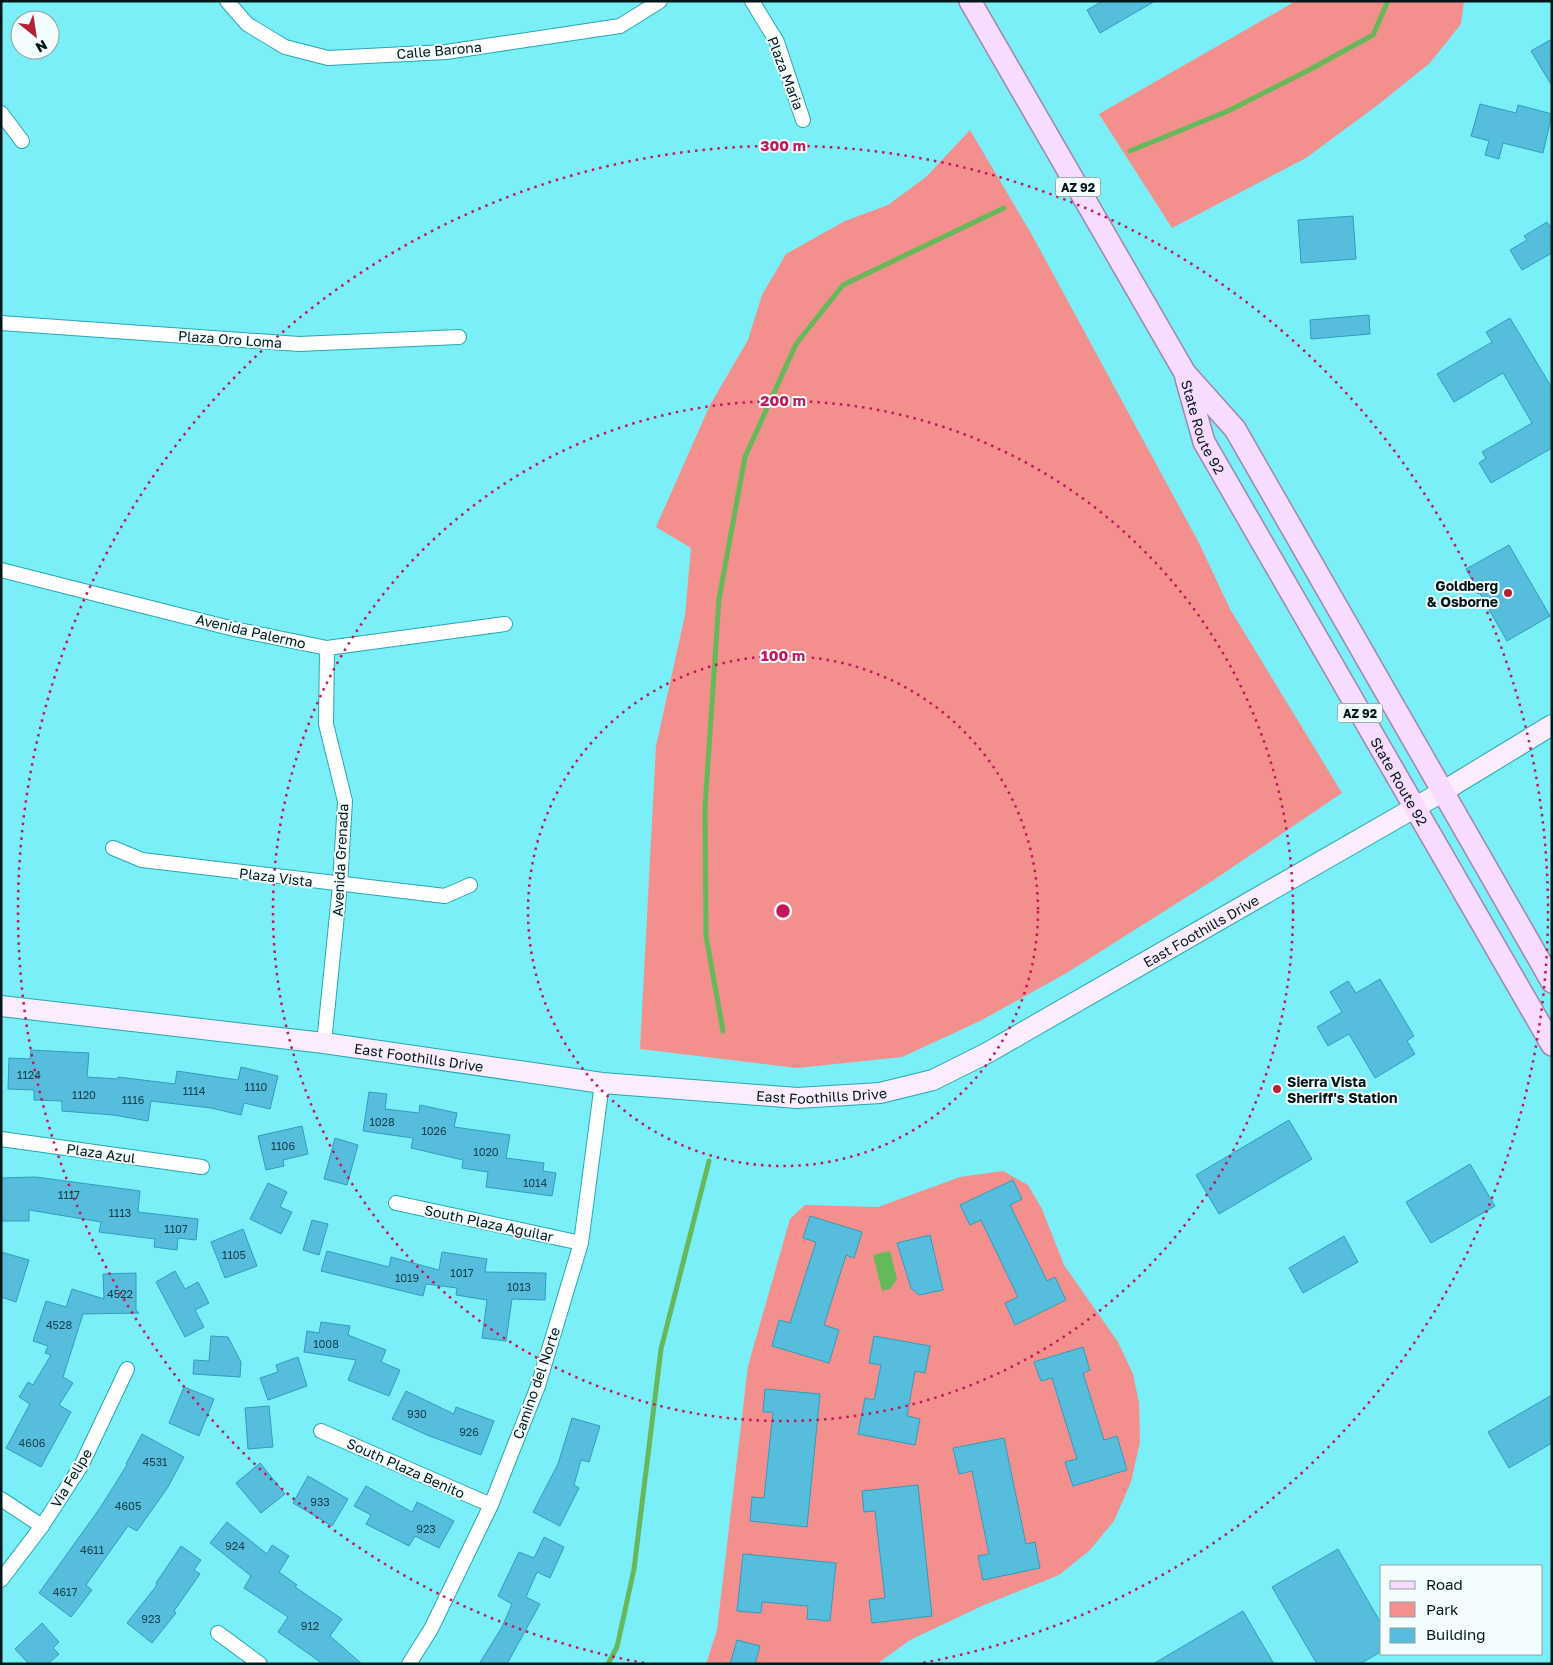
<svg xmlns="http://www.w3.org/2000/svg" width="1553" height="1665" font-family="'Golos Text',sans-serif">
	<style>
		.green { fill: #f38f8d }
		.water { fill: #66b95b }
		.lines { fill: none; stroke-linecap: round; stroke-linejoin: round }
		.stream { stroke: #66b95b; stroke-width: 5 }
		.building { fill: #56bddd; stroke: #2f9dbc }
		.street-casing { stroke: #26a7b0; stroke-width: 16 }
		.secondary-casing { stroke: #26a7b0; stroke-width: 22 }
		.primary-casing { stroke: #9e87ac; stroke-width: 24 }
		.street { stroke: #fff; stroke-width: 14 }
		.secondary { stroke: #fbedfe; stroke-width: 20 }
		.primary { stroke: #f8dcfd; stroke-width: 21 }
		.ring { fill: none; stroke: #c2185b; stroke-width: 2.5; stroke-dasharray: 2.5 5 }
		.poi-dot { fill: #b32132; stroke: #f3fdfe; stroke-width: 2 }
		.labels { text-anchor: middle; dominant-baseline: central; stroke-width: 4; stroke-linejoin: round; paint-order: stroke }
		.number-label { font-size: 11px; fill: #16404a }
		.shield { fill: #f3fdfe; stroke: #495c5e; stroke-width: 1 }
		.shield-label { font-size: 12px; font-weight: bold; fill: #001719 }
		.street-label { font-size: 14px; fill: #001719; stroke: #f3fdfe }
		.poi-label { font-size: 14px; font-weight: bold; fill: #001719; stroke: #f3fdfe; text-anchor: end }
		.centre { fill: #c2185b; stroke: #f3fdfe; stroke-width: 2.5 }
		.ring-label { font-size: 15px; text-anchor: middle; font-weight: bold; fill: #c2185b; stroke: #f3fdfe; stroke-width: 4; stroke-linejoin: round; paint-order: stroke }
	</style>
	<rect width="100%" height="100%" fill="#7beff7"/>
	<g class="green">
		<path d="M1296 1H1464L1461 24 1430 63 1379 104 1306 158 1172 228 1099 114Z"/>
		<path d="M970 130 1032 235 1199 543 1230 609 1342 793 1212 881 1065 974 980 1021 902 1057 797 1068 640 1049 656 746 685 615 691 548 656 527 710 405 748 340 762 295 786 254 845 221 888 205 926 177Z"/>
		<path d="M1003 1171 1028 1185 1042 1209 1064 1265 1118 1342 1133 1374 1139 1403 1140 1442 1131 1482 1114 1521 1089 1551 1059 1575 984 1605 910 1640 877 1664H706L717 1630 748 1366 790 1219 805 1205 878 1207 960 1177Z"/>
	</g>
	<path class="water" d="M890 1251 897 1279 890 1289 882 1291 873 1255Z"/>
	<g class="lines">
		<g class="stream">
			<path d="M1130 151 1228 111 1309 70 1373 35 1388 1"/>
			<path d="M723 1031 706 936 705 807 719 599 745 457 796 344 843 285 1004 208"/>
			<path d="M608 1664 617 1647 634 1569 661 1349 709 1161"/>
		</g>
	</g>
	<g class="building">
		<path d="M1103 1H1155L1100 33 1087 10Z"/>
		<path d="M1552 39V86L1531 51Z"/>
		<path d="M1480 104 1516 113 1518 105 1552 114 1543 153 1503 143 1499 159 1485 155 1489 141 1471 136Z"/>
		<path d="M1353 216 1356 259 1301 263 1298 220Z"/>
		<path d="M1547 222 1552 229V253L1522 270 1510 250 1527 240 1524 236Z"/>
		<path d="M1369 315 1370 334 1311 339 1310 320Z"/>
		<path d="M1510 318 1552 388V448L1491 483 1479 463 1486 458 1482 452 1532 423 1503 373 1454 402 1437 374 1492 342 1486 332Z"/>
		<path d="M1509 545 1550 616 1507 641 1466 569Z"/>
		<path d="M1380 979 1414 1036 1407 1041 1415 1054 1375 1078 1349 1034 1328 1046 1317 1027 1342 1012 1330 992 1348 981 1356 993Z"/>
		<path d="M31 1050 89 1053 87 1077 118 1079V1077L175 1084 177 1071 238 1080 241 1067 278 1076 270 1109 244 1103 241 1115 211 1108 151 1101 148 1121 113 1115 62 1111V1101L34 1100V1090L8 1089 9 1058 30 1059Z"/>
		<path d="M369 1092 387 1094 385 1109 419 1113 420 1105 457 1113 454 1127 510 1135 506 1158 544 1163 543 1171 556 1173 552 1196 486 1187 488 1172 462 1168 463 1160 411 1148 413 1138 363 1131Z"/>
		<path d="M1289 1120 1312 1159 1219 1214 1196 1175Z"/>
		<path d="M302 1126 308 1154 283 1160 284 1166 266 1170 258 1136Z"/>
		<path d="M335 1138 358 1145 347 1185 324 1179Z"/>
		<path d="M1470 1164 1495 1206 1431 1243 1406 1202Z"/>
		<path d="M36 1177 140 1191 138 1212 198 1219 196 1240 178 1238 177 1250 154 1247 155 1239 99 1232 101 1222 29 1210V1221H1V1178Z"/>
		<path d="M1013 1180 1022 1199 1010 1205 1047 1281 1055 1277 1066 1300 1015 1325 1005 1303 1018 1297 981 1220 970 1225 960 1205Z"/>
		<path d="M268 1183 287 1192 280 1207 292 1212 281 1234 250 1219Z"/>
		<path d="M810 1216 862 1232 854 1258 846 1255 824 1325 839 1330 829 1363 772 1346 779 1320 790 1323 816 1242 803 1238Z"/>
		<path d="M312 1220 328 1224 319 1255 303 1250Z"/>
		<path d="M243 1229 257 1266 225 1278 211 1242Z"/>
		<path d="M930 1235 943 1290 919 1295 911 1288 897 1243Z"/>
		<path d="M1344 1236 1358 1262 1303 1293 1289 1268Z"/>
		<path d="M327 1251 389 1267 391 1257 439 1270 442 1252 487 1259 485 1272 546 1273 545 1300 512 1299 506 1341 482 1338 487 1300 456 1295 457 1288 426 1284 423 1296 321 1271Z"/>
		<path d="M1 1252 29 1260 16 1302 1 1297Z"/>
		<path d="M175 1271 185 1289 198 1282 209 1303 195 1310 204 1327 185 1337 156 1282Z"/>
		<path d="M136 1273V1310L139 1313 83 1314 63 1377 73 1383 59 1405 71 1412 41 1467 6 1448 30 1404 19 1397 28 1382 33 1385 51 1355 45 1353 48 1346 33 1341 46 1301 66 1307 72 1289 104 1299 103 1274Z"/>
		<path d="M321 1322 350 1326 348 1335 386 1350 381 1362 400 1370 389 1396 348 1380 356 1360 304 1352 307 1331 319 1333Z"/>
		<path d="M211 1336 228 1337 241 1362 240 1377 193 1374 194 1360 209 1361Z"/>
		<path d="M874 1336 930 1346 925 1373 915 1371 907 1416 920 1419 915 1445 858 1434 865 1398 874 1400 881 1365 869 1363Z"/>
		<path d="M1083 1347 1090 1370 1083 1373 1104 1440 1117 1436 1127 1470 1073 1486 1065 1462 1077 1459 1052 1378 1041 1381 1034 1362Z"/>
		<path d="M298 1357 307 1386 268 1400 260 1378 278 1372 276 1365Z"/>
		<path d="M184 1387 214 1399 199 1436 169 1423Z"/>
		<path d="M765 1389 820 1394 807 1527 750 1521 752 1497 764 1498 773 1412H763Z"/>
		<path d="M406 1391 454 1414 456 1407 494 1421 481 1455 427 1435 392 1419Z"/>
		<path d="M1552 1395V1443L1509 1468 1488 1432Z"/>
		<path d="M269 1406 273 1447 248 1449 245 1408Z"/>
		<path d="M572 1418 600 1426 589 1462 581 1460 574 1485 579 1488 560 1526 533 1512 558 1464Z"/>
		<path d="M142 1434 184 1457 168 1487 137 1531 128 1526 86 1585 92 1590 71 1617 39 1593 100 1508 127 1465 126 1464Z"/>
		<path d="M1004 1438 1026 1544 1035 1542 1040 1568 983 1580 978 1556 989 1554 972 1471 959 1474 953 1448Z"/>
		<path d="M260 1463 285 1494 261 1513 236 1483Z"/>
		<path d="M308 1476 348 1499 332 1526 293 1503Z"/>
		<path d="M918 1485 932 1616 872 1623 869 1600 885 1598 875 1511 864 1512 862 1491Z"/>
		<path d="M366 1486 412 1512 417 1502 454 1521 439 1548 415 1536 409 1546 366 1524 371 1515 354 1506Z"/>
		<path d="M227 1522 267 1554 272 1545 289 1556 279 1572 297 1585 295 1587 342 1619 330 1636 362 1664H323L278 1632 288 1617 244 1588 251 1576 210 1543Z"/>
		<path d="M544 1537 564 1547 550 1578 537 1572 526 1597 540 1604 507 1664H479L502 1627 512 1604 498 1596 519 1552 534 1558Z"/>
		<path d="M181 1546 201 1560 194 1570 200 1574 174 1611 176 1613 152 1643 127 1623 157 1585 156 1583Z"/>
		<path d="M1338 1549 1382 1625V1651L1360 1664H1317L1272 1587Z"/>
		<path d="M743 1554 836 1563 830 1621 807 1619 808 1606 762 1602 761 1613 737 1611Z"/>
		<path d="M1243 1611 1274 1664H1153Z"/>
		<path d="M42 1623 59 1642 53 1648 59 1654 48 1664H29L15 1649Z"/>
		<path d="M737 1640 760 1646 755 1664H730Z"/>
	</g>
	<g class="lines">
		<defs>
			<g id="street">
				<path d="M227 1 247 24 285 47 328 58 446 52 620 26 660 1"/>
				<path d="M752 1 777 42 803 120"/>
				<path d="M1 113 22 141"/>
				<path d="M1 323 299 344 459 337"/>
				<path d="M1 570 234 629 327 648 505 624"/>
				<path d="M113 848 142 860 445 896 470 885"/>
				<path d="M324 1043 340 885 345 801 326 724 327 648"/>
				<path d="M1 1139 202 1167"/>
				<path d="M396 1203 581 1243"/>
				<path d="M321 1431 491 1505"/>
				<path d="M1 1499 42 1526"/>
				<path d="M1 1580 42 1526 81 1466 127 1369"/>
				<path d="M218 1633 260 1664"/>
				<path d="M409 1664 431 1629 491 1505 538 1386 581 1243 602 1083"/>
			</g>
			<g id="secondary">
				<path id="s1" d="M1 1006 324 1043 602 1083 797 1098 880 1093 933 1080 987 1053 1442 792 1552 725"/>
			</g>
			<g id="primary">
				<path d="M970 1 1185 373 1235 429 1552 982"/>
				<path id="s2" d="M1186 378 1204 442 1552 1045"/>
			</g>
		</defs>
		<use href="#street" class="street-casing"/>
		<use href="#secondary" class="secondary-casing"/>
		<use href="#primary" class="primary-casing"/>
		<use href="#street" class="street"/>
		<use href="#secondary" class="secondary"/>
		<use href="#primary" class="primary"/>
	</g>
	<g class="ring">
		<circle cx="783" cy="911" r="255"/>
		<circle cx="783" cy="911" r="510"/>
		<path d="M644 1663A765 765 0 1 1 922 1663"/>
	</g>
	<g class="poi-dot">
		<circle cx="1508" cy="593" r="5"/>
		<circle cx="1277" cy="1089" r="5"/>
	</g>
	<g class="labels">
		<g class="number-label">
			<text x="29" y="1074">1124</text>
			<text x="256" y="1086">1110</text>
			<text x="194" y="1090">1114</text>
			<text x="84" y="1094">1120</text>
			<text x="133" y="1099">1116</text>
			<text x="382" y="1121">1028</text>
			<text x="434" y="1130">1026</text>
			<text x="283" y="1145">1106</text>
			<text x="486" y="1151">1020</text>
			<text x="535" y="1182">1014</text>
			<text x="69" y="1194">1117</text>
			<text x="120" y="1212">1113</text>
			<text x="176" y="1228">1107</text>
			<text x="234" y="1254">1105</text>
			<text x="462" y="1272">1017</text>
			<text x="407" y="1277">1019</text>
			<text x="519" y="1286">1013</text>
			<text x="120" y="1293">4522</text>
			<text x="59" y="1324">4528</text>
			<text x="326" y="1343">1008</text>
			<text x="417" y="1413">930</text>
			<text x="469" y="1431">926</text>
			<text x="32" y="1442">4606</text>
			<text x="155" y="1461">4531</text>
			<text x="320" y="1501">933</text>
			<text x="128" y="1505">4605</text>
			<text x="426" y="1528">923</text>
			<text x="235" y="1545">924</text>
			<text x="92" y="1549">4611</text>
			<text x="65" y="1591">4617</text>
			<text x="151" y="1618">923</text>
			<text x="310" y="1625">912</text>
		</g>
		<g class="shield">
			<rect x="1055.5" y="177.5" width="45" height="19" rx="4"/>
			<rect x="1337.5" y="703.5" width="45" height="19" rx="4"/>
		</g>
		<g class="shield-label">
			<text x="1078" y="187">AZ 92</text>
			<text x="1360" y="713">AZ 92</text>
		</g>
		<g class="street-label">
			<text transform="translate(439 50) rotate(-5)">Calle Barona</text>
			<text transform="translate(786 73) rotate(69)">Plaza Maria</text>
			<text transform="translate(230 339) rotate(4)">Plaza Oro Loma</text>
			<text stroke="none"><textPath href="#s2" startOffset="52">State Route 92</textPath></text>
			<text transform="translate(251 631) rotate(13)">Avenida Palermo</text>
			<text stroke="none"><textPath href="#s2" startOffset="458">State Route 92</textPath></text>
			<text transform="translate(340 860) rotate(-87)">Avenida Grenada</text>
			<text transform="translate(276 877) rotate(7)">Plaza Vista</text>
			<text stroke="none"><textPath href="#s1" startOffset="1246">East Foothills Drive</textPath></text>
			<text stroke="none"><textPath href="#s1" startOffset="421">East Foothills Drive</textPath></text>
			<text stroke="none"><textPath href="#s1" startOffset="826">East Foothills Drive</textPath></text>
			<text transform="translate(101 1153) rotate(8)">Plaza Azul</text>
			<text transform="translate(489 1223) rotate(12)">South Plaza Aguilar</text>
			<text transform="translate(536 1383) rotate(-71)">Camino del Norte</text>
			<text transform="translate(406 1468) rotate(24)">South Plaza Benito</text>
			<text transform="translate(71 1478) rotate(-59)">Via Felipe</text>
		</g>
		<g class="poi-label">
			<text x="1498" y="585">Goldberg<tspan x="1498" dy="16">&amp; Osborne</tspan></text>
			<text x="1287" y="1081" text-anchor="start">Sierra Vista<tspan x="1287" dy="16">Sheriff's Station</tspan></text>
		</g>
	</g>
	<circle cx="783" cy="911" r="8" class="centre"/>
	<g class="ring-label">
		<text x="783" y="151">300 m</text>
		<text x="783" y="406">200 m</text>
		<text x="783" y="661">100 m</text>
	</g>
	<rect width="1553" height="1665" fill="none" stroke="#001719" stroke-width="5"/>
	<rect x="1380" y="1565" width="162" height="90" fill="#f3fdfe" stroke="#92a1a2"/>
	<rect x="1390" y="1581" width="25" height="8" fill="#f8dcfd" stroke="#92a1a2"/>
	<text x="1426" y="1590" font-size="15" fill="#001719">Road</text>
	<rect x="1390" y="1602" width="25" height="15" fill="#f38f8d" stroke="#92a1a2"/>
	<text x="1426" y="1615" font-size="15" fill="#001719">Park</text>
	<rect x="1390" y="1628" width="25" height="15" fill="#56bddd" stroke="#92a1a2"/>
	<text x="1426" y="1640" font-size="15" fill="#001719">Building</text>
	<g transform="translate(35 35) rotate(150)"><circle r="24" fill="#f3fdfe" stroke="#92a1a2"/>
	<path d="M0-4L9 19L0 12L-9 19Z" fill="#b32132"/>
	<text y="-8" font-size="14" font-weight="bold" text-anchor="middle" fill="#001719">N</text>
	</g>
</svg>
